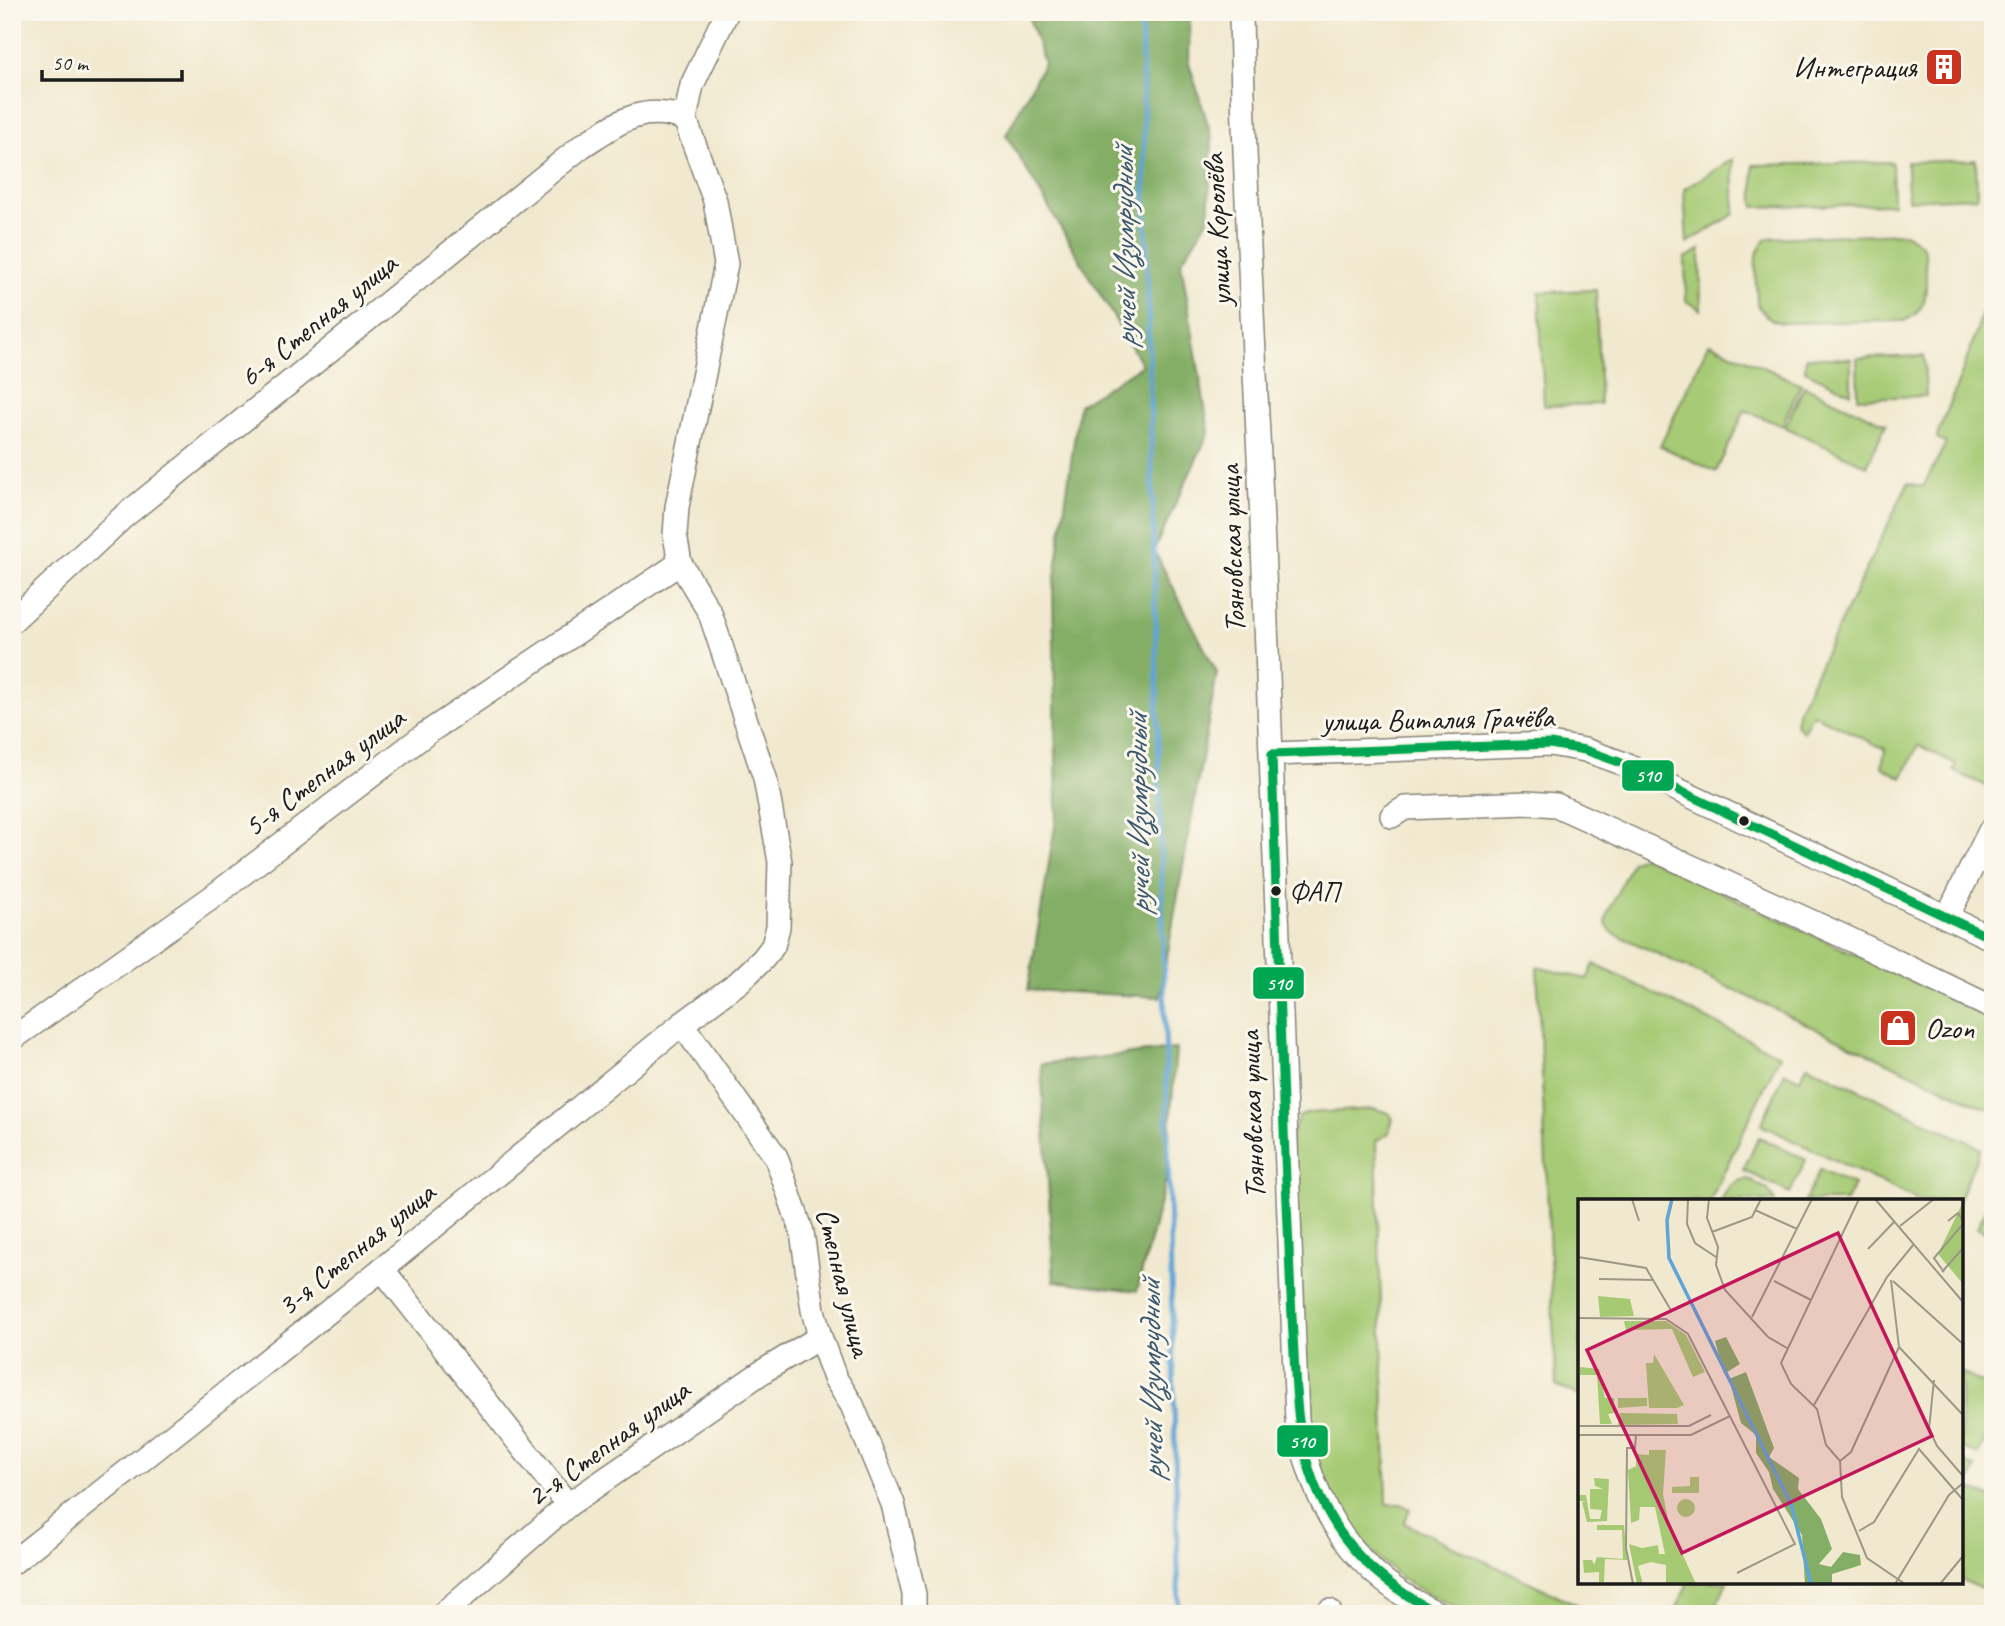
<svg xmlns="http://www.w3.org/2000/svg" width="2005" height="1626" font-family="Caveat,sans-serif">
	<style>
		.green { fill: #a6ca74; stroke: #617348; stroke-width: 2 }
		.forest { fill: #84ae66; stroke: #506541; stroke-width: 2 }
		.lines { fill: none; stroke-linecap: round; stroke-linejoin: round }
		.stream { stroke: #60a4d5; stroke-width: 5 }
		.street-casing { stroke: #868276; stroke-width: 26 }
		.street { stroke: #fff; stroke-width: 23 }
		.bus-1-casing { stroke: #fbf7ec; stroke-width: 14 }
		.bus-1 { stroke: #00a651; stroke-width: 9 }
		.bus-dot { fill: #1c1c1c; stroke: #fbf7ec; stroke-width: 2.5 }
		.labels { text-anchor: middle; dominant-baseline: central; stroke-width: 6; stroke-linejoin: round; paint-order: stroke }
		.bus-label { font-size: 28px; fill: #1c1c1c; stroke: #fbf7ec; text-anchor: start }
		.poi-label { font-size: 30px; fill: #1c1c1c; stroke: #fbf7ec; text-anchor: end }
		.street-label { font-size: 30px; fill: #1c1c1c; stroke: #fbf7ec }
		.water-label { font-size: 32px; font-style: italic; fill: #3b596f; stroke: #fbf7ec }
		.inset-river { fill: none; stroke: #60a4d5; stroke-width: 3.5 }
		.inset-road { fill: none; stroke: #9c9787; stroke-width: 2 }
		.view { fill: #c2185b; fill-opacity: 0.15; stroke: #c2185b; stroke-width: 3.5 }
		.inset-edge { fill: none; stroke: #1c1c1c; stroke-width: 3.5 }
		.line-badge { stroke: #fbf7ec; stroke-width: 2.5 }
		.badge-label { font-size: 19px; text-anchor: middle; font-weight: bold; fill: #fff }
	</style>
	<rect width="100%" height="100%" fill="#fbf7ec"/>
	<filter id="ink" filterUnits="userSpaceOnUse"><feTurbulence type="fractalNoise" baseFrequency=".0143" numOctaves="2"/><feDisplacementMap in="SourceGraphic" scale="14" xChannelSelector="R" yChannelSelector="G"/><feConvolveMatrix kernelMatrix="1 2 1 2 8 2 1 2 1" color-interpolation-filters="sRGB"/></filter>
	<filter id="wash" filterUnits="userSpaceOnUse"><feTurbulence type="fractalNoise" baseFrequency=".00686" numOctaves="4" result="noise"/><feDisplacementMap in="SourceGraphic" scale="28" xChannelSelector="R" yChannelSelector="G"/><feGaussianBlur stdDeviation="1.57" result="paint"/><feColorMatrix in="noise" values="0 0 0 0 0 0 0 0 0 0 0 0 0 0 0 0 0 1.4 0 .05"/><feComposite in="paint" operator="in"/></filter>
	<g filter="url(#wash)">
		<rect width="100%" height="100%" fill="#f1e9cf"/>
		<g class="green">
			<path d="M1733 159 1735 214 1687 243 1684 189Z"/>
			<path d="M1976 160 1977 197 1908 200 1907 162Z"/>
			<path d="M1892 162 1893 204 1754 207 1753 165Z"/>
			<path d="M1905 233 1922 245 1925 252C1925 278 1934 311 1903 321L1782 323C1770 320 1763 315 1757 303 1757 283 1749 251 1768 238Z"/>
			<path d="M1700 250 1701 310 1686 301 1685 258Z"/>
			<path d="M1993 272V789L1953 771 1956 764 1918 745 1902 778 1882 767 1885 749 1813 714 1803 732 1796 724 1799 708 1908 483 1923 487 1946 443 1937 438 1938 433C1960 380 1980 328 1993 272Z"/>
			<path d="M1596 290 1600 404 1544 406 1539 292Z"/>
			<path d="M1709 343 1801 384 1782 426 1745 410 1716 472 1660 446Z"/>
			<path d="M1924 356 1926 396 1858 398 1857 358Z"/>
			<path d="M1806 357 1851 359V393L1805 371Z"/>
			<path d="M1804 386 1886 424 1867 466 1785 427Z"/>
			<path d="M1644 856 1993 1019V1109L1983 1107 1611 932 1606 924 1607 915 1632 861Z"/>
			<path d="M1594 964 1780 1055 1710 1201H1580V1396L1556 1386 1537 967 1587 979Z"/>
			<path d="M1807 1065 1981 1148 1958 1201H1920L1761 1125 1785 1072 1800 1079Z"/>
			<path d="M1375 1109 1389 1113 1393 1119 1388 1134 1376 1141 1387 1504H1401L1410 1509 1404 1523 1597 1614H1470L1422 1591 1396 1574 1364 1545 1342 1515 1317 1462 1310 1417 1290 1140 1299 1117 1307 1113Z"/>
			<path d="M1759 1137 1806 1160 1790 1193 1743 1170Z"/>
			<path d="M1820 1169 1854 1185 1846 1201H1805Z"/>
			<path d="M1747 1179 1767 1189 1775 1201H1721C1727 1188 1732 1181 1747 1179Z"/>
			<path d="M1993 1194V1236L1977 1228Z"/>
			<path d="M1961 1373 1993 1388V1424L1978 1455 1961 1447Z"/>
			<path d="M1961 1461 1976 1468 1968 1487 1993 1498V1594L1961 1580Z"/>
			<path d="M1688 1582H1727L1712 1614H1685L1676 1610Z"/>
		</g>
		<g class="forest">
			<path d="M1027 12H1190L1189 63 1212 138 1208 220 1181 262 1209 432 1154 550 1217 673 1160 997 1028 990 1057 814 1053 591 1079 405 1142 365 1006 135 1044 63Z"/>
			<path d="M1176 1049 1166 1179 1137 1291 1054 1281 1041 1064Z"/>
		</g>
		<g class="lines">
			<path class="stream" d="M1141 12 1179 1614"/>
		</g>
	</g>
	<g filter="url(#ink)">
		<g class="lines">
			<defs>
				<g id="street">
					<path d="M1241 12C1244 199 1257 385 1264 571 1276 854 1284 1137 1297 1420 1313 1509 1354 1576 1439 1614"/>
					<path d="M12 621 122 518 582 146C618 123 641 103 685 119"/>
					<path d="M1272 754 1550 744 1585 750 1619 762 1993 939"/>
					<path d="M1392 816 1405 808 1528 803 1556 805 1845 937 1993 1008"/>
					<path d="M1947 917 1990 831 1993 832"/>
					<path d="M682 1024 776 1157 802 1232 813 1310 820 1337 835 1378 852 1405 893 1504 914 1594V1614"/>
					<path d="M12 1039 211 898 427 733 680 563"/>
					<path d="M382 1269 568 1505"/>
					<path d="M12 1563 382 1269 682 1024 739 982 763 959 773 946 778 927 780 862 765 778 710 613 680 563 675 535 677 507 726 264 715 201 685 119 692 85 727 12"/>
					<path d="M1329 1611V1614"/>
					<path d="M443 1614 568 1505 765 1370 820 1337"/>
				</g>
			</defs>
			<use href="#street" class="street-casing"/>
			<use href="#street" class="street"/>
			<defs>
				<g id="bus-1">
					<path d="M1272 754C1277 918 1281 1083 1289 1247 1290 1282 1292 1317 1294 1353 1296 1398 1298 1440 1314 1483 1339 1546 1380 1583 1439 1614"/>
					<path d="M1272 754 1550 744 1585 750 1619 762 1993 939"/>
				</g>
			</defs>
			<use href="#bus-1" class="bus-1-casing"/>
			<use href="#bus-1" class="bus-1"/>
		</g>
	</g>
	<defs>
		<symbol id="building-square" viewBox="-11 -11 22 22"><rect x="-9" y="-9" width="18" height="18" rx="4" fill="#c8321e" stroke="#fbf7ec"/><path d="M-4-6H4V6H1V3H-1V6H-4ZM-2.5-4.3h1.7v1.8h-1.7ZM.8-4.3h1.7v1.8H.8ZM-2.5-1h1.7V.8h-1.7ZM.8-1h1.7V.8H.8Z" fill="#fff"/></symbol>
		<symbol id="shop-square" viewBox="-11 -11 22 22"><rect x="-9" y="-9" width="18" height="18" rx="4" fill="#c8321e" stroke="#fbf7ec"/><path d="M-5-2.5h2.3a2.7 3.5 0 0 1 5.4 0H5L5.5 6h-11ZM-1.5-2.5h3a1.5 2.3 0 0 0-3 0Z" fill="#fff"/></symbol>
	</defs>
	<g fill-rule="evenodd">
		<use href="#building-square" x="1922" y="45" width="44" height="44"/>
		<use href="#shop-square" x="1876" y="1006" width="44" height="44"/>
	</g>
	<g class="bus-dot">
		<circle cx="1744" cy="821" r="6"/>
		<circle cx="1276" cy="891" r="6"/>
	</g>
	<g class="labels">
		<g class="bus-label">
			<text x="1289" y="891">ФАП</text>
		</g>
		<g class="poi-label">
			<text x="1917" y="67">Интеграция</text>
			<text x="1925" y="1028" text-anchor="start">Ozon</text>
		</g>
		<g class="street-label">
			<text transform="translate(1217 230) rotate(-93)">улица Королёва</text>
			<text transform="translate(318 320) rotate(-39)">6-я Степная улица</text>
			<text transform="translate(1232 549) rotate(-92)">Тояновская улица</text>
			<text transform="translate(1438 719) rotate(-1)">улица Виталия Грачёва</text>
			<text transform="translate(324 772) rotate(-37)">5-я Степная улица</text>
			<text transform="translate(1252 1115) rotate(-92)">Тояновская улица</text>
			<text transform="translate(356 1249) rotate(-39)">3-я Степная улица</text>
			<text transform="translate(844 1282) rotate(76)">Степная улица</text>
			<text transform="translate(608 1443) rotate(-36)">2-я Степная улица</text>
		</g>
		<g class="water-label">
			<text transform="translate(1124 247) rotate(-91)">ручей Изумрудный</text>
			<text transform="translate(1138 814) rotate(-91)">ручей Изумрудный</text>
			<text transform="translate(1151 1380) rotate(-91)">ручей Изумрудный</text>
		</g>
	</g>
	<g transform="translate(1578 1199)">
		<rect width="385" height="385" fill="#f1e9cf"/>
		<path d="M385 3V85L360 55ZM20 97 52 100 56 117 22 118ZM46 122H88L108 136 127 173 115 178 94 130 48 131ZM76 155 106 206 99 209H71L68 164H75ZM2 168 21 170 27 199H36V214L30 215 34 225H22L19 176H2ZM40 199H69V207L40 209ZM42 214 99 215 100 225 40 226ZM71 251H88L85 295 91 325 118 385H88V366L73 363 60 367 65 385H59L51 345 64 349 80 346 81 355H87L77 308H62L61 321 53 324 50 271 58 267V255L71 256ZM112 278H121V294H94V288L112 287ZM16 279 31 280 29 322 9 323 4 303 9 302H0V296H8L12 320H22L24 311 12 310V290H25L17 287ZM99 309a9 9 0 1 1 18 0a9 9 0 1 1-18 0ZM19 326H46L49 361 27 360 26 383H21V373L6 374 5 361H14L16 366 19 358 45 360 44 331H19Z" fill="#a6ca74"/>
		<path d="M148 138 162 165 146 175 137 142ZM168 173 196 249 191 258 221 279 220 290 243 320 254 350 241 365 253 368 265 353 282 356 283 366 254 375V385H227L224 336 195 290 191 273 178 254V236L163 224 151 180Z" fill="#84ae66"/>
		<path class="inset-river" d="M94 0 89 21 91 59 213 305 233 385"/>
		<path class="inset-road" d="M54 0 61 22M110 0 109 25 117 44 138 58M131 0 129 19 140 48 138 66 147 91 190 138 209 149M281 0 203 164 213 185 239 210 248 246 262 262 264 298 289 359 327 385M297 0 385 103M177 11 219 30M370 22 380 14 385 22M322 27 356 0M134 33 174 18 183 0M290 50 317 22M0 58 68 69 94 113M364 73 385 49M366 73 356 59 385 25M21 80 76 81M196 82 233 101M315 82 385 145M174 118 234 0M0 119 88 120 110 135 217 345 159 374M321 148 385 216M356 181 351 230 359 247 385 277M236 206 309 78 336 45M0 227H111L133 216M0 236H113L152 217M262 262 273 253 321 148 313 81M281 332 296 323 341 250 385 301M55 385 48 349 49 249H57L58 236M317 385 371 296 385 284M362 385 385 357"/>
		<path class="view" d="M260 34 354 237 104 354 9 151Z"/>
		<rect width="385" height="385" class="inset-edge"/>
	</g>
	<g class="line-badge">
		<rect x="1621" y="759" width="54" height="33" rx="7" fill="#00a651"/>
		<rect x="1252" y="966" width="53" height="34" rx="7" fill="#00a651"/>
		<rect x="1276" y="1424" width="53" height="34" rx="7" fill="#00a651"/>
	</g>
	<g class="badge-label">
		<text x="1648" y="782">510</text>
		<text x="1279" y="990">510</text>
		<text x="1302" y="1448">510</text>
	</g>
	<rect width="2005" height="1626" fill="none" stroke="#fbf7ec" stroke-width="42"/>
	<path d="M42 70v10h140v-10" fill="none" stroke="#1c1c1c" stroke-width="3.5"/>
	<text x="52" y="70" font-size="21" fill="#1c1c1c" stroke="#fbf7ec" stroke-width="5" paint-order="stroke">50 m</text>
</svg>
